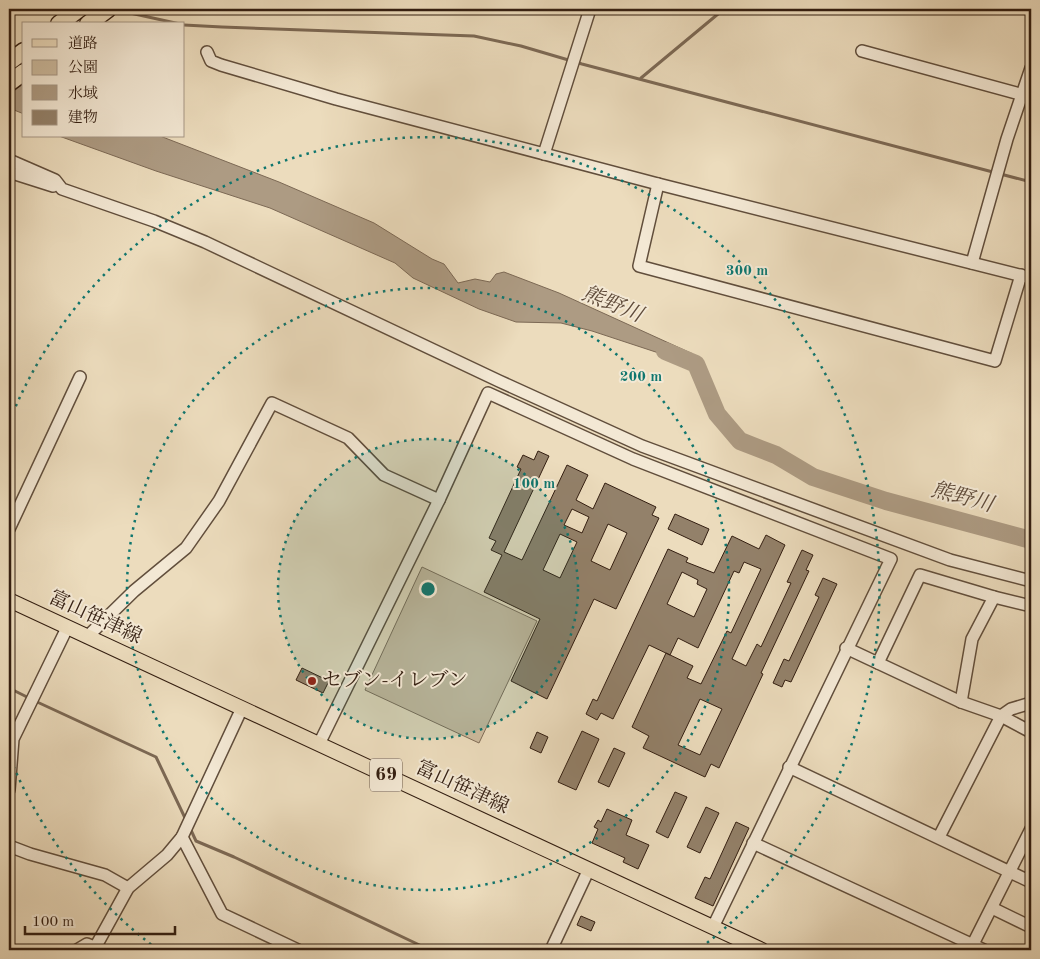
<svg xmlns="http://www.w3.org/2000/svg" width="1040" height="959" font-family="'Old Standard TT','Noto Serif JP',serif">
	<style>
		.green { fill: #cdbca0; stroke: #806d58 }
		.water { fill: #ad9b83; stroke: #7c6955 }
		.lines { fill: none; stroke-linecap: round; stroke-linejoin: round }
		.stream { stroke: #7c6955; stroke-width: 3 }
		.river { stroke: #ad9b83; stroke-width: 18 }
		.building { fill: #93816a; stroke: #331e11; fill-rule: evenodd }
		.minor-casing { stroke: #614e3c; stroke-width: 14 }
		.major-casing { stroke: #331e11; stroke-width: 16 }
		.highway-casing { stroke: #331e11; stroke-width: 19 }
		.minor { stroke: #f3e8d4; stroke-width: 11 }
		.major { stroke: #ecdcbd; stroke-width: 14 }
		.highway { stroke: #ecdcbd; stroke-width: 16 }
		.ring { fill: none; stroke: #0f766e; stroke-width: 2.5; stroke-dasharray: 2.5 5 }
		.poi-dot { fill: #8f2418; stroke: #f3e8d4; stroke-width: 2 }
		.labels { text-anchor: middle; dominant-baseline: central; stroke-width: 4; stroke-linejoin: round; paint-order: stroke }
		.shield { fill: #f3e8d4; stroke: #6d5b4c; stroke-width: 1 }
		.shield-label { font-size: 19px; font-weight: bold; fill: #331e11 }
		.street-label { font-size: 20px; fill: #331e11; stroke: #f3e8d4 }
		.poi-label { font-size: 20px; fill: #331e11; stroke: #f3e8d4; text-anchor: start }
		.water-label { font-size: 21px; font-style: italic; fill: #5e4a39; stroke: #f3e8d4 }
		.centre { fill: #0f766e; stroke: #f3e8d4; stroke-width: 2.5 }
		.ring-label { font-size: 15px; text-anchor: middle; font-weight: bold; fill: #0f766e; stroke: #f3e8d4; stroke-width: 4; stroke-linejoin: round; paint-order: stroke }
	</style>
	<rect width="100%" height="100%" fill="#ecdcbd"/>
	<filter id="stains"><feTurbulence type="fractalNoise" baseFrequency=".004" numOctaves="4"/><feColorMatrix values="0 0 0 0 .2 0 0 0 0 .09 0 0 0 0 .02 0 0 0 .5 -.17"/></filter>
	<radialGradient id="worn" r=".72"><stop offset=".6" stop-color="#630" stop-opacity="0"/><stop offset="1" stop-color="#630" stop-opacity=".3"/></radialGradient>
	<path class="green" d="M422 567 537 621 479 743 365 690Z"/>
	<g class="water">
		<path d="M9 75 24 81V114L9 108Z"/>
		<path d="M59 136H160L279 182 374 223 432 259 444 264 458 283 475 279 490 282 496 274 504 272 559 293 693 354 683 361 592 331 561 323 516 322 479 309 413 278 395 263 270 208 156 171Z"/>
	</g>
	<g class="lines">
		<g class="stream">
			<path d="M112 9 180 24"/>
			<path d="M184 25 222 27 474 36 521 46 582 64 1031 182"/>
			<path d="M641 78 724 9"/>
			<path d="M9 688 29 698"/>
			<path d="M35 701 156 757 186 820"/>
			<path d="M190 828 196 841 234 857 430 950"/>
		</g>
		<path class="river" d="M665 351 696 364 717 414 740 441 776 455 813 477 886 501 1031 540"/>
	</g>
	<g class="building">
		<path d="M538 451 549 456 504 552 522 560 567 465 588 475 576 500 593 509 605 483 656 507 652 515 659 518 616 609 594 599 547 699 511 681 540 619 484 592 502 555 491 550 496 541 489 538 521 469 517 467 523 455 534 460ZM572 509 589 517 582 533 564 525ZM608 524 627 533 610 570 591 561ZM560 534 577 542 560 578 543 570Z"/>
		<path d="M675 514 709 529 702 545 668 529Z"/>
		<path d="M766 535 785 545 732 659 746 666 757 644 761 647 791 583 787 582 801 552 802 550 813 555 806 570 809 571 761 673 763 674 719 768 711 764 705 777 643 748 649 736 632 727 666 653 693 666 687 678 701 684 727 631 731 633 761 569 744 562 739 573 734 571 698 648 678 638 670 655 649 645 613 719 601 713 597 720 586 714 593 699 597 701 668 549 688 558 686 562 714 573 732 536 759 549ZM682 572 698 580 697 584 707 589 694 617 667 604ZM700 699 722 709 700 755 678 745Z"/>
		<path d="M823 578 837 584 791 682 785 680 782 687 773 683 784 659 789 661 819 597 815 595Z"/>
		<path d="M302 668 329 681 323 693 296 680Z"/>
		<path d="M582 731 599 739 576 790 558 782Z"/>
		<path d="M537 732 548 737 541 753 530 748Z"/>
		<path d="M614 748 625 753 609 787 598 782Z"/>
		<path d="M675 792 687 797 668 838 656 832Z"/>
		<path d="M706 807 719 813 700 853 687 847Z"/>
		<path d="M607 809 632 820 626 835 649 845 638 869 623 862 625 858 592 843 598 829 594 827 598 820 601 822Z"/>
		<path d="M736 822 749 828 713 906 695 898 705 877 710 879Z"/>
		<path d="M581 916 595 922 591 931 577 925Z"/>
	</g>
	<g class="lines">
		<defs>
			<g id="minor">
				<path d="M862 51 1031 97"/>
				<path d="M207 52 211 61 221 65 336 99 658 184 1031 278"/>
				<path d="M544 154 590 9"/>
				<path d="M9 160 55 180 62 189 154 221 205 242 499 381 642 446 950 560 1031 581"/>
				<path d="M9 172 53 186"/>
				<path d="M658 184 639 266 995 361 1021 275"/>
				<path d="M972 263 1007 139 1031 68"/>
				<path d="M9 529 80 377"/>
				<path d="M87 637 134 591 186 548 219 501 272 403 348 438 384 475 439 500"/>
				<path d="M846 648 961 702 1001 716 1031 732"/>
				<path d="M878 663 920 575 994 597 1031 606"/>
				<path d="M961 702 972 639 994 597"/>
				<path d="M319 744 439 500 488 393 633 459 891 559 713 927"/>
				<path d="M789 767 1031 882"/>
				<path d="M9 790 13 739 67 628"/>
				<path d="M182 837 222 914 298 950"/>
				<path d="M939 837 1001 716 1011 709 1031 703"/>
				<path d="M753 843 984 950"/>
				<path d="M9 846 30 854 105 875 128 888"/>
				<path d="M992 908 1031 927"/>
				<path d="M96 946 128 888 167 855 182 837 242 708"/>
				<path d="M77 950 87 944 102 950"/>
				<path d="M551 950 589 869"/>
				<path d="M970 950 1031 829"/>
			</g>
			<path id="major" d="M9 600 762 950"/>
			<g id="highway">
				<path d="M59 24 79 9"/>
				<path d="M88 24 108 9"/>
				<path d="M9 62 24 51"/>
				<path d="M9 83 24 72"/>
			</g>
		</defs>
		<use href="#minor" class="minor-casing"/>
		<use href="#major" class="major-casing"/>
		<use href="#highway" class="highway-casing"/>
		<use href="#minor" class="minor"/>
		<use href="#major" class="major"/>
		<use href="#highway" class="highway"/>
	</g>
	<circle cx="428" cy="589" r="150" fill="#0f766e" fill-opacity=".12"/>
	<g class="ring">
		<circle cx="428" cy="589" r="150"/>
		<circle cx="428" cy="589" r="301"/>
		<path d="M157 949A451 451 0 0 1 10 758M10 420A451 451 0 1 1 699 949"/>
	</g>
	<circle class="poi-dot" cx="312" cy="681" r="5"/>
	<g class="labels">
		<rect class="shield" x="370" y="758.5" width="32" height="33" rx="4"/>
		<g class="shield-label">
			<text x="386" y="775">69</text>
		</g>
		<g class="street-label">
			<text transform="translate(95 618) rotate(25)">富山笹津線</text>
			<text transform="translate(462 788) rotate(25)">富山笹津線</text>
		</g>
		<g class="poi-label">
			<text x="322" y="681">セブン-イレブン</text>
		</g>
		<g class="water-label">
			<text transform="translate(612 305) rotate(22)">熊野川</text>
			<text transform="translate(962 498) rotate(15)">熊野川</text>
		</g>
	</g>
	<circle cx="428" cy="589" r="8" class="centre"/>
	<g class="ring-label">
		<text x="747" y="275">300 m</text>
		<text x="641" y="381">200 m</text>
		<text x="534" y="488">100 m</text>
	</g>
	<rect width="1040" height="959" fill="none" stroke="#ecdcbd" stroke-width="30"/>
	<rect x="10" y="10" width="1020" height="939" fill="none" stroke="#331e11" stroke-width="2.5"/>
	<rect x="15" y="15" width="1010" height="929" fill="none" stroke="#331e11"/>
	<rect x="22" y="22" width="162" height="115" fill="#f3e8d4" stroke="#a69786"/>
	<rect x="32" y="39" width="25" height="8" fill="#ecdcbd" stroke="#a69786"/>
	<text x="68" y="48" font-size="15" fill="#331e11">道路</text>
	<rect x="32" y="60" width="25" height="15" fill="#cdbca0" stroke="#a69786"/>
	<text x="68" y="72" font-size="15" fill="#331e11">公園</text>
	<rect x="32" y="85" width="25" height="15" fill="#ad9b83" stroke="#a69786"/>
	<text x="68" y="98" font-size="15" fill="#331e11">水域</text>
	<rect x="32" y="110" width="25" height="15" fill="#93816a" stroke="#a69786"/>
	<text x="68" y="122" font-size="15" fill="#331e11">建物</text>
	<path d="M25 926v8h150v-8" fill="none" stroke="#331e11" stroke-width="2.5"/>
	<text x="32" y="926" font-size="15" fill="#331e11" stroke="#f3e8d4" stroke-width="4" paint-order="stroke">100 m</text>
	<rect width="100%" height="100%" filter="url(#stains)"/>
	<rect width="100%" height="100%" fill="url(#worn)"/>
</svg>
